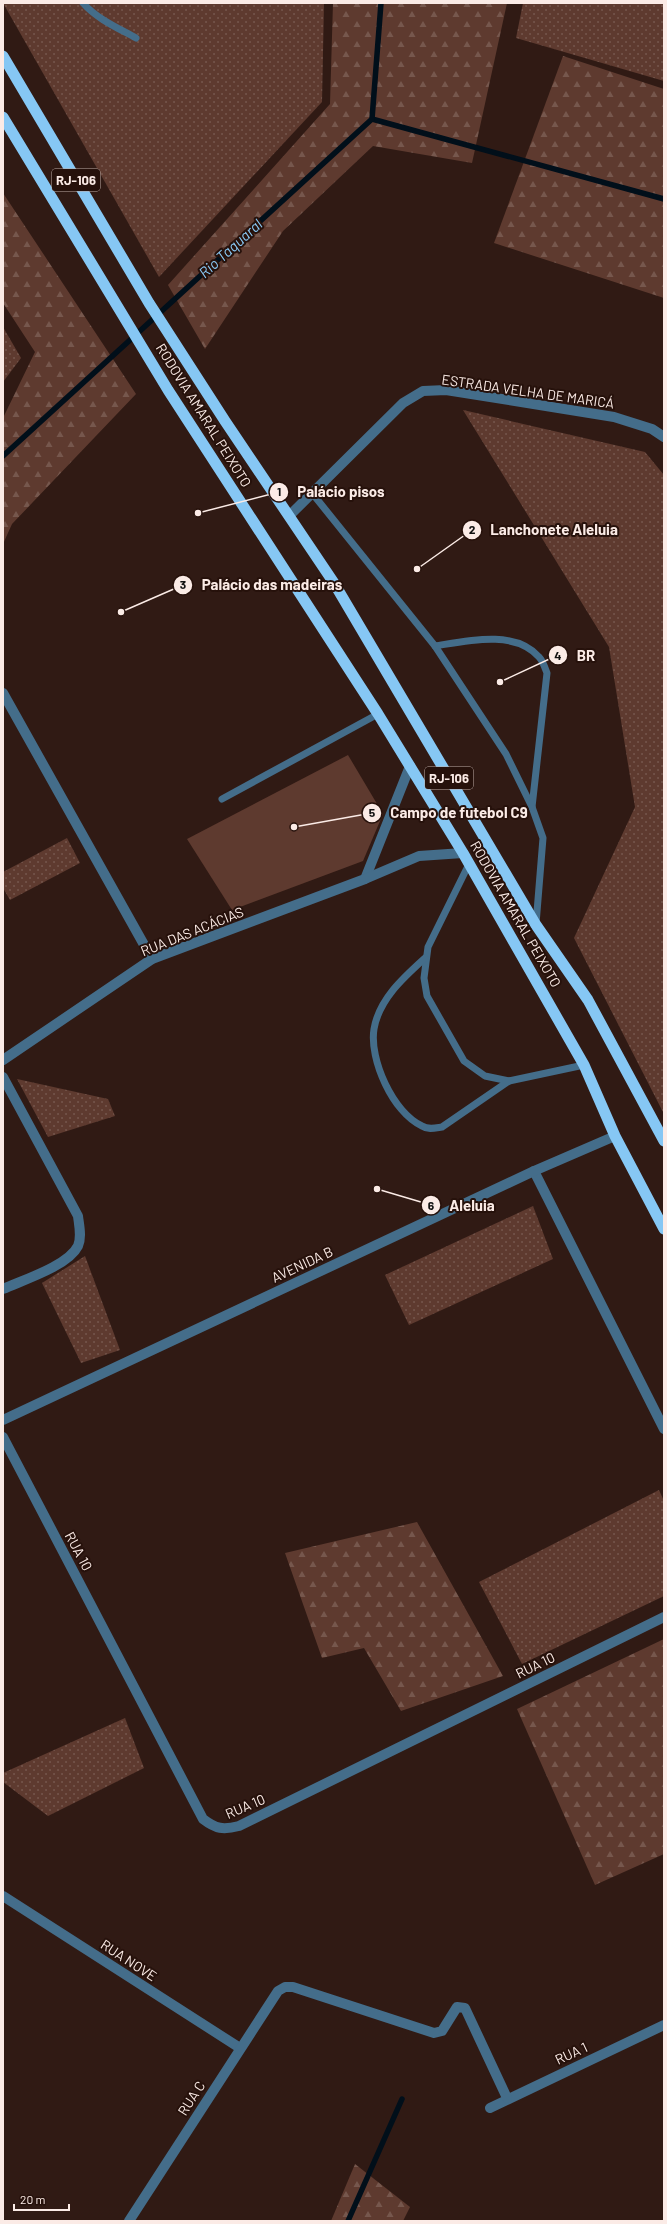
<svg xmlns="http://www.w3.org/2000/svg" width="667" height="2224" font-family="Barlow,sans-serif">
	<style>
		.grass { fill: url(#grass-dots) }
		.forest { fill: url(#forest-firs) }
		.pitch { fill: #5e3a2f }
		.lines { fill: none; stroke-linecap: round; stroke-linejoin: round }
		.stream { stroke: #010f1a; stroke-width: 5.5 }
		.service { stroke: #446d8a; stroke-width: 7 }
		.minor { stroke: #446d8a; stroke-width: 10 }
		.tertiary { stroke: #446d8a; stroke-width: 10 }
		.trunk { stroke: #86c7f4; stroke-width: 11 }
		.labels { text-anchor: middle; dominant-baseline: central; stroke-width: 4; stroke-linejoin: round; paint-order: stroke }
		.shield { fill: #26110b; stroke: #bbaaa4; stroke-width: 1 }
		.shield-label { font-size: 13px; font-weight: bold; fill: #fbebe6 }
		.street-label { font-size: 14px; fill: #fbebe6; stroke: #26110b }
		.water-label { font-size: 15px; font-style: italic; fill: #8acaf7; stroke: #26110b }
		.leader { fill: none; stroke: #fbebe6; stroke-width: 1.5 }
		.callout-dot { fill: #fbebe6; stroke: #26110b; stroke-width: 1.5 }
		.mark-label { font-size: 12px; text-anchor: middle; font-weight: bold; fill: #111 }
		.callout-label { font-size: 15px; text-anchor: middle; font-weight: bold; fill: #fbebe6; stroke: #26110b; stroke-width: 4; stroke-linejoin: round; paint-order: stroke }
	</style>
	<defs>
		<pattern id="grass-dots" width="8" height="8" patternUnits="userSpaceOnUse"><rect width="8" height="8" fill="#5e3a2f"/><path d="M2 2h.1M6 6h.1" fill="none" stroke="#76574d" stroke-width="1.8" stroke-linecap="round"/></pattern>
		<pattern id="forest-firs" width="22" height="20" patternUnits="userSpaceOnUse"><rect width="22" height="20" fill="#5e3a2f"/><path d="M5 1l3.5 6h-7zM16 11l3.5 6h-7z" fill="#76574d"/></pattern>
	</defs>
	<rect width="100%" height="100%" fill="#301a14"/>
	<g class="grass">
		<path d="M3 3H324L322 102 159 277Z"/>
		<path d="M523 3H664V81L516 38Z"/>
		<path d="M3 327 21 358 3 382Z"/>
		<path d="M463 410 645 452 664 475V1114L574 938 635 807 609 647Z"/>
		<path d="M67 838 80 863 10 900 3 888V872Z"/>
		<path d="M17 1079 108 1099 115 1116 48 1137Z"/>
		<path d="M533 1206 553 1259 409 1325 385 1275Z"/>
		<path d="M85 1256 120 1350 81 1363 42 1283Z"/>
		<path d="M659 1490 664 1501V1596L522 1664 479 1582Z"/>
		<path d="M125 1718 144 1768 48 1816 3 1782V1773Z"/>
	</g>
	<g class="forest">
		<path d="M333 3H507L472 163 373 146 283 231 205 349 168 285 330 104Z"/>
		<path d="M563 56 664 89V298L494 243Z"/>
		<path d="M3 193 136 394 12 524 3 544V418L35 352 3 303Z"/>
		<path d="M417 1522 503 1676 401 1711 364 1648 322 1658 285 1553Z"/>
		<path d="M664 1639V1854L595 1885 517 1709Z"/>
		<path d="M355 2164 410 2207 403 2221H331Z"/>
	</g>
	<path class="pitch" d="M348 755 383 814 363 861 232 910 187 839Z"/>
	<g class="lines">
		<g class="stream">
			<path d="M372 119 664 199"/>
			<path d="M3 456 372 119 381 3"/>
			<path d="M348 2221 402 2099"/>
		</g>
		<g class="service">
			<path d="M83 3C97 19 118 28 136 38"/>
			<path d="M312 493 435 646 506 754 532 807 543 838 536 924"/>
			<path d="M435 646C466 641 515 629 539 657 543 661 545 668 547 673L532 807"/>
			<path d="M222 799 378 714"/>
			<path d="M469 864 428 947 424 978 427 996 464 1061 485 1076 509 1081 584 1065"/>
			<path d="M425 958C404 977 379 999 374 1029 369 1059 393 1113 422 1126 428 1130 435 1128 442 1127L509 1081"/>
		</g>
		<g class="minor">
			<path d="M3 693 152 959"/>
			<path d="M365 879 410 766"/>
			<path d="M3 1060 152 959 365 879 419 856 463 853"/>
			<path d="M3 1077 78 1216C79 1225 82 1237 78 1246 68 1266 23 1280 3 1289"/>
			<path d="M534 1171 664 1429"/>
			<path d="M3 1420 534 1171 615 1136"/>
			<path d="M3 1437 203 1819C216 1829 223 1830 239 1826L664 1617"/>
			<path d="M3 1896 240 2048"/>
			<path d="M490 2108 664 2025"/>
			<path d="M129 2221 278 1991 285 1987H293L434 2033 442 2031 457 2007 465 2008 507 2098"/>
		</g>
		<path class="tertiary" d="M289 516 403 403 423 391 446 390 614 417 652 429 664 437"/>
		<g class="trunk">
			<path d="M3 56 149 303 225 421 334 583 536 925 588 1000 664 1141"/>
			<path d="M3 117 168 390 378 714 463 853 584 1065 615 1136 664 1229"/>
		</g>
	</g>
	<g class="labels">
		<g class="shield">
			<rect x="52" y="169" width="48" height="22" rx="3"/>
			<rect x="425" y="767" width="48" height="22" rx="3"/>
		</g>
		<g class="shield-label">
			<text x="76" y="180">RJ-106</text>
			<text x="449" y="778">RJ-106</text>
		</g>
		<g class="street-label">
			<text transform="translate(528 391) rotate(8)">ESTRADA VELHA DE MARICÁ</text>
			<text transform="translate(204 415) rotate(58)">RODOVIA AMARAL PEIXOTO</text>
			<text transform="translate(516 914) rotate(60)">RODOVIA AMARAL PEIXOTO</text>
			<text transform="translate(192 931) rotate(-22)">RUA DAS ACÁCIAS</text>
			<text transform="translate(302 1264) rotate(-25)">AVENIDA B</text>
			<text transform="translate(79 1551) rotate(62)">RUA 10</text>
			<text transform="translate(535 1665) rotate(-26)">RUA 10</text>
			<text transform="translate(245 1806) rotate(-23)">RUA 10</text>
			<text transform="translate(129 1960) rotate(33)">RUA NOVE</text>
			<text transform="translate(571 2053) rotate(-25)">RUA 1</text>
			<text transform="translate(191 2098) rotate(-57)">RUA C</text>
		</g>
		<g class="water-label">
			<text transform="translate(230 248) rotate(-42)">Rio Taquaral</text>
		</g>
	</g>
	<path class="leader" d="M198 513L279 492M417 569L472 530M121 612L183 585M500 682L558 655M294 827L372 813M377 1189L431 1205"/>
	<g class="callout-dot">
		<circle cx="198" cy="513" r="4"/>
		<circle cx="417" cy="569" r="4"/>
		<circle cx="121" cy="612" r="4"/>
		<circle cx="500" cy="682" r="4"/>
		<circle cx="294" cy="827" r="4"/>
		<circle cx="377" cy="1189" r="4"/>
		<circle cx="279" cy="492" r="10"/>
		<circle cx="472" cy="530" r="10"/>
		<circle cx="183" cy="585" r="10"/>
		<circle cx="558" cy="655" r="10"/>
		<circle cx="372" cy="813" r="10"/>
		<circle cx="431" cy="1205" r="10"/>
	</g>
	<g class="mark-label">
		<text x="279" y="496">1</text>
		<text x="472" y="534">2</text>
		<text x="183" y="589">3</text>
		<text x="558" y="660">4</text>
		<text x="372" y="817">5</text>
		<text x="431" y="1210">6</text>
	</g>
	<g class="callout-label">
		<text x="341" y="497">Palácio pisos</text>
		<text x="554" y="535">Lanchonete Aleluia</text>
		<text x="272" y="590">Palácio das madeiras</text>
		<text x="586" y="661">BR</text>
		<text x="459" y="818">Campo de futebol C9</text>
		<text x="472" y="1211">Aleluia</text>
	</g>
	<rect width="667" height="2224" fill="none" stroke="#fbebe6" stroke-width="8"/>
	<path d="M14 2204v6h55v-6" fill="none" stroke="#fbebe6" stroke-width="2"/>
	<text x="20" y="2204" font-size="12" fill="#fbebe6" stroke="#26110b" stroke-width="3" paint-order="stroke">20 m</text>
</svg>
